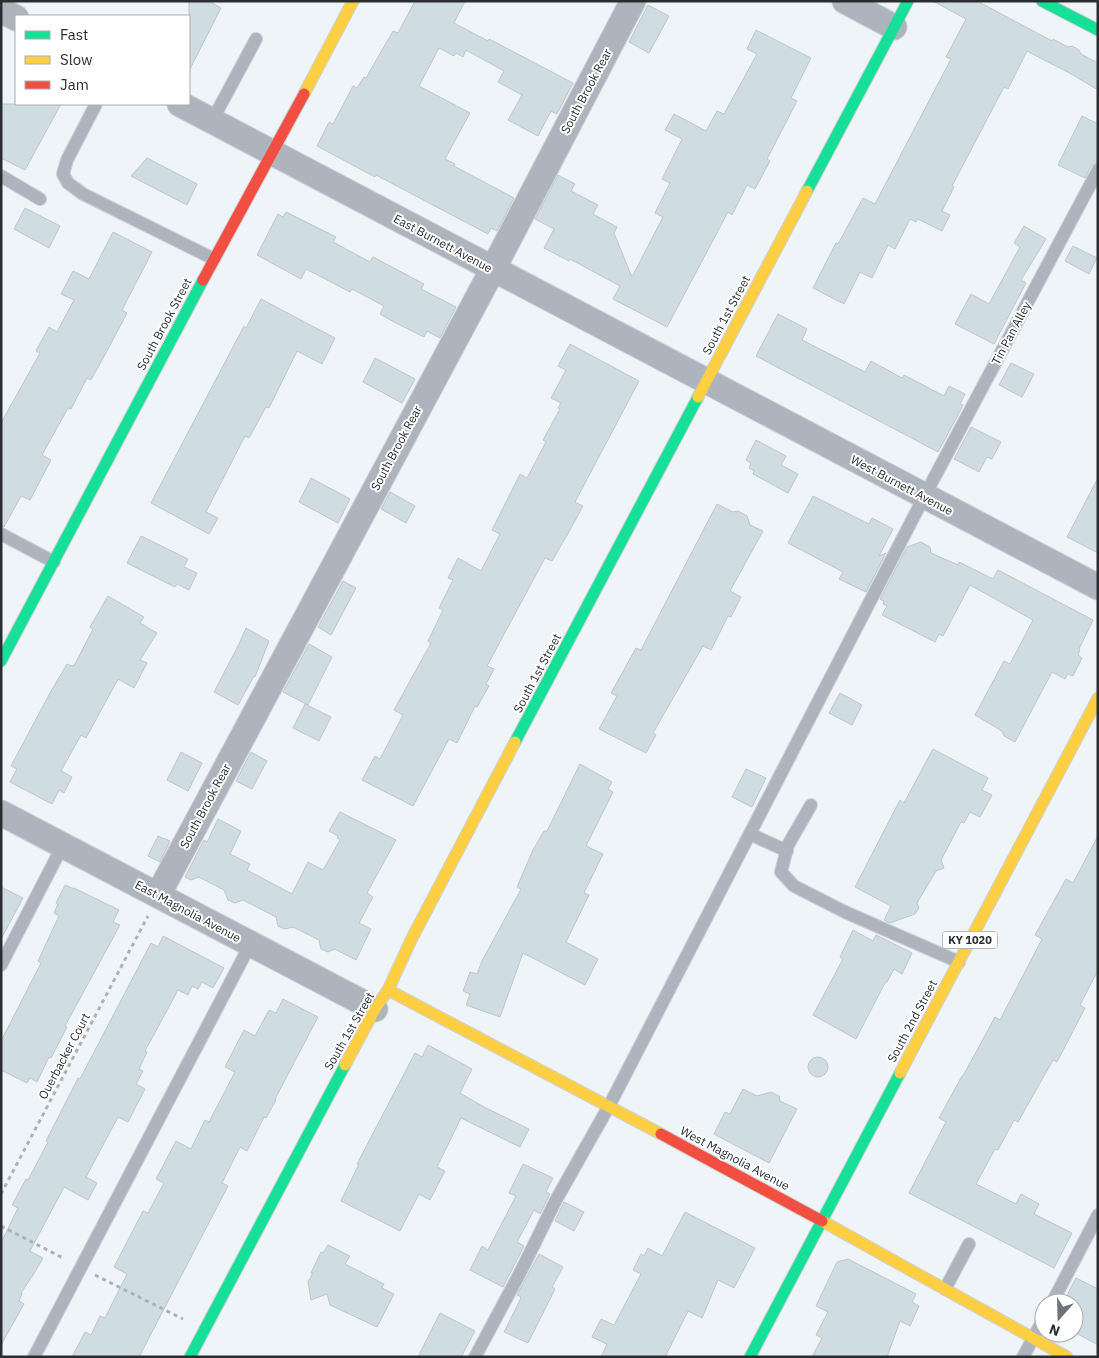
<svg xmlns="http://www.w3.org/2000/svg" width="1099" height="1358" font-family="'IBM Plex Sans',sans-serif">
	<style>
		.building { fill: #cfdde3; stroke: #c0c5c8 }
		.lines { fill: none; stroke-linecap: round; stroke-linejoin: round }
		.lane-casing { stroke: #ccd0d3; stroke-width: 14 }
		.street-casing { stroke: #ccd0d3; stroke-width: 27 }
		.fast-casing { stroke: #ccd0d3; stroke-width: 13 }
		.slow-casing { stroke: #ccd0d3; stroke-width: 13 }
		.jam-casing { stroke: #ccd0d3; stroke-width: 13 }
		.path { stroke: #adb2b8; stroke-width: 3; stroke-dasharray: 4 4; stroke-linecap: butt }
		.lane { stroke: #adb4be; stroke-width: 12 }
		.street { stroke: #adb4be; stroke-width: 25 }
		.fast { stroke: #16e098; stroke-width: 11 }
		.slow { stroke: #ffcf43; stroke-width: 11 }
		.jam { stroke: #f24e42; stroke-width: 11 }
		.labels { text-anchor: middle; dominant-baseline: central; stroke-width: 4; stroke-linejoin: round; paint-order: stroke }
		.shield { fill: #fff; stroke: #6a6d6f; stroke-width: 1 }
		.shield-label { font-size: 11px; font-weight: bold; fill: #2a2e31 }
		.street-label { font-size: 12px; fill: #2a2e31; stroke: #fff }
	</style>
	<rect width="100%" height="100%" fill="#eef4f8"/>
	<g class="building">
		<path d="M189 1H209L221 8 189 71Z"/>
		<path d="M415 1H465L454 23 488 41 489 39 573 83 557 114 551 111 538 136 508 120 522 95 498 82 504 71 466 50 463 57 456 53 454 56 439 48 419 86 470 113 445 159 455 164 454 166 514 198 497 231 491 228 488 234 376 175 375 177 317 146 329 122 333 124 353 86 357 88 364 77 366 78 393 31 398 33Z"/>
		<path d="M933 1H977L1052 41 1053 39 1068 47 1072 46 1079 50 1081 54 1098 63V90L1073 75 1027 51 1008 89 1004 87 952 186 954 187 942 211 950 215 942 231 918 219 916 222 910 219 895 249 888 245 872 278 860 272 844 304 813 288 836 243 838 244 863 198 875 204 951 59 946 57 966 19Z"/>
		<path d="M648 5 669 16 649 53 629 42Z"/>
		<path d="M756 30 811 58 791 98 797 101 767 159 770 161 755 189 747 185 732 215 728 212 667 327 613 299 620 286 570 259 569 261 544 248 554 229 535 219 558 175 575 184 571 191 598 205 593 214 617 227 614 233 632 277 663 217 655 213 670 183 662 179 682 139 665 130 674 114 706 131 717 111 724 114 757 54 747 49Z"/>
		<path d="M1 104H61L25 170 1 158Z"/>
		<path d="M1082 116 1098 124V162L1091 166 1085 178 1058 165Z"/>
		<path d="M147 158 197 184 187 205 131 176Z"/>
		<path d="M25 208 60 226 49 248 14 229Z"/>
		<path d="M286 212 336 237 333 242 370 262 373 257 424 284 421 289 456 307 440 338 427 331 424 337 394 322 380 314 384 306 352 289 350 292 306 269 301 279 257 255 278 214 283 217Z"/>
		<path d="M1024 226 1046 239 1021 280 1026 283 994 344 955 324 971 294 989 304 1020 247 1014 243Z"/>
		<path d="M113 232 152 252 122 310 127 313 107 351 91 380 87 378 71 409 68 408 42 455 51 460 30 500 21 496 4 527 1 526V423L40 353 36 351 49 327 57 332 74 300 61 294 73 271 89 279Z"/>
		<path d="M1073 246 1097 258 1089 274 1065 261Z"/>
		<path d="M261 299 335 338 322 364 297 351 269 408 266 407 249 438 245 436 206 512 218 518 209 534 151 503 244 326 246 328Z"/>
		<path d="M778 314 807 329 802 340 865 372 871 361 902 378 904 375 944 396 949 386 965 394 960 404 963 405 956 419 938 452 756 356Z"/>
		<path d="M570 344 639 381 575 502 583 506 570 530 552 561 545 558 487 666 494 669 486 684 489 686 477 707 475 706 457 743 449 739 413 806 362 780 375 756 380 759 403 715 394 710 431 643 428 641 443 610 439 608 453 580 448 578 458 558 481 571 500 534 492 530 520 474 527 478 546 442 543 440 560 409 558 408 561 403 551 398 566 370 558 366Z"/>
		<path d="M375 358 415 379 402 403 363 382Z"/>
		<path d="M1011 363 1034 374 1022 397 999 385Z"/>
		<path d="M971 427 1001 442 992 459 987 457 979 472 954 459Z"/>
		<path d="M756 440 786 456 781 465 798 474 788 493 753 474 754 471 749 468 751 463 746 460Z"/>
		<path d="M311 478 350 499 338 523 299 502Z"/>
		<path d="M1098 478V553L1067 537Z"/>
		<path d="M390 492 415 506 406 523 381 509Z"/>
		<path d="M813 496 869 524 872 518 893 529 879 556 886 553 866 592 839 579 843 572 788 543Z"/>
		<path d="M717 504 733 512 738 511 747 516 750 525 763 531 730 591 741 597 731 617 728 616 711 650 703 646 653 733 656 735 646 753 599 729 617 696 611 693 636 648 641 650Z"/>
		<path d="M141 536 188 559 184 567 197 573 189 590 177 584 175 587 127 563Z"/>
		<path d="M921 542 930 547 931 553 958 565 959 562 993 579 998 570 1093 620 1079 649 1080 650 1078 655 1082 658 1073 676 1068 674 1065 679 1052 672 1015 742 1004 736 1002 731 975 715 1004 661 1010 664 1033 620 970 585 943 636 939 634 935 642 882 615 887 606 883 604 884 601 880 599 907 547Z"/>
		<path d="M343 581 356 588 331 635 318 627Z"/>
		<path d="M108 596 144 617 140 623 157 633 140 660 147 663 134 688 118 679 86 738 81 735 61 771 72 777 64 793 59 790 52 804 10 782 17 769 11 766 50 693 67 664 72 666 75 664 93 629 90 627Z"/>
		<path d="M246 628 269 641 255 677 254 676 238 705 214 692 239 644Z"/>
		<path d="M309 644 332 657 308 705 283 692Z"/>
		<path d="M840 693 862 705 852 725 829 713Z"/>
		<path d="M305 704 331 717 319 741 293 728Z"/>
		<path d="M933 749 988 778 982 790 992 795 980 817 970 812 964 823 961 822 941 860 944 868 936 871 917 903 919 908 915 914 890 923 884 920 891 906 855 887 900 800 904 803Z"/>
		<path d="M181 752 202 763 188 791 167 780Z"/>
		<path d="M251 752 267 761 252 789 236 781Z"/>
		<path d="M580 764 612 782 608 789 613 792 586 846 603 854 584 893 589 895 566 942 598 959 585 985 523 953 500 1017 466 1005 470 994 463 991 470 972 477 974 482 961 521 889 517 887 533 850 544 831H547Z"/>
		<path d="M746 769 766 778 752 807 732 797Z"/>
		<path d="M340 812 396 840 367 893 373 897 359 923 371 929 356 960 335 949 328 952 321 949 319 940 293 927 285 929 278 926 276 917 243 900 235 903 228 900 224 890 199 877 191 880 185 877 204 840 207 842 218 819 241 831 230 854 250 864 247 870 292 894 308 862 323 870 340 840 337 838 338 836 329 831Z"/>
		<path d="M158 836 170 841 160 862 148 856Z"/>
		<path d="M1098 836V970L1080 1005 1085 1008 1057 1062 1053 1060 1018 1122 1014 1120 998 1150 995 1149 976 1184 1016 1204 1021 1194 1039 1204 1034 1214 1072 1233 1054 1268 909 1193 946 1122 939 1118 962 1076H963L995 1017 1000 1020 1042 939 1035 935 1066 879 1073 883Z"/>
		<path d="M65 885 74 889V888L119 910 113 922 120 925 65 1026 67 1027 51 1058 49 1057 37 1082 30 1078 27 1083 1 1070V1041L41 963 38 961 59 916 54 913 58 904 56 903Z"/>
		<path d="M1 887 23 898 1 939Z"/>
		<path d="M853 930 873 941 876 935 912 953 902 974 894 969 887 982 886 981 856 1039 813 1015 843 959 840 957Z"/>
		<path d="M163 936 224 968 213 988 202 982 198 989 192 986 188 995 178 990 145 1051 147 1052 139 1069 143 1071 136 1084 145 1089 128 1122 118 1117 86 1177 97 1183 88 1200 64 1187 30 1251 43 1258 35 1272 21 1293 22 1294 19 1301 24 1304 1 1345V1243L18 1208 12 1205 26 1179 28 1180 48 1142 46 1141 70 1094 78 1078 80 1079 151 943 158 947Z"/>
		<path d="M283 999 318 1017 275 1099 276 1100 266 1118 264 1117 247 1151 240 1147 222 1183 228 1186 139 1357H72L85 1332 91 1335 100 1316 105 1318 127 1274 114 1267 143 1211 148 1213 164 1183 156 1179 176 1141 191 1149 205 1120 209 1122 235 1072 225 1067 244 1030 255 1036 269 1010 276 1013Z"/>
		<path d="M428 1045 472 1069 460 1093 484 1107 529 1129 520 1147 461 1118 437 1167 445 1171 430 1200 419 1194 400 1231 341 1201 359 1164H357L415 1053 422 1057Z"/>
		<circle cx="818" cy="1067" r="10"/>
		<path d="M743 1089 757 1096 771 1092 779 1096 780 1101 797 1109 769 1163 714 1134 725 1112 730 1114Z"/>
		<path d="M523 1164 553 1178 546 1192 550 1194 540 1214 534 1210 517 1242 524 1246 503 1287 470 1270 482 1246 488 1250 516 1196 509 1193Z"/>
		<path d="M564 1202 584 1212 574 1231 555 1221Z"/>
		<path d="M685 1212 755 1248 734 1288 718 1280 702 1318 688 1311 665 1357H601L607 1344 592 1337 601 1319 614 1325 641 1274 633 1270 641 1254 644 1256 648 1248 662 1256Z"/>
		<path d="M328 1245 350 1256 345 1264 384 1284 382 1288 394 1294 377 1327 330 1305 327 1294 311 1300 308 1282 313 1273H311L321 1252 323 1253Z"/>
		<path d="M539 1254 563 1267 552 1287 555 1289 528 1343 504 1332 520 1300 521 1297 517 1295Z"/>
		<path d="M848 1259 916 1294 912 1302 919 1306 910 1326 900 1321 887 1357H812L822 1338 816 1335 828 1312 816 1306 837 1262Z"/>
		<path d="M1076 1278 1098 1289V1345L1074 1332V1303H1063Z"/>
		<path d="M440 1313 475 1331 461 1357H418Z"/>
	</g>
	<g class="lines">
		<defs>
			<g id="lane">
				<path d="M96 104 67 160 63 174 68 183 83 194 214 259"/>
				<path d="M212 121 256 39"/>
				<path d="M1 176 40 199"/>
				<path d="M1 534 54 562"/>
				<path d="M811 805 788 845 781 872 794 886 845 912 959 962"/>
				<path d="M750 834 787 851"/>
				<path d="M1 965 63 845"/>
				<path d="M945 1289 969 1244"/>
				<path d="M1052 1303 1098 1215"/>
				<path d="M34 1357 251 943"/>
				<path d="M475 1357 520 1273 556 1200 609 1106 924 497 1098 170"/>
				<path d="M1023 1357 1044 1318"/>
			</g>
			<g id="street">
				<path d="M845 1 894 27"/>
				<path d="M1 10 16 18"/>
				<path d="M180 104 1098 587"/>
				<path d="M1 813 375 1009"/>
				<path d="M158 895 493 269 633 1"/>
			</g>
			<g id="fast">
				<path d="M1042 1 1098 30"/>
				<path d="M807 191 908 1"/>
				<path d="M1 661 203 280"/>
				<path d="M515 742 698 397"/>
				<path d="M190 1357 345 1065"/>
				<path d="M750 1357 900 1073"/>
			</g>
			<g id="slow">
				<path d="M304 94 353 1"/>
				<path d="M698 397 807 191"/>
				<path d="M388 990 661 1134"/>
				<path d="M345 1065 375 1009 388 990 412 938 515 742"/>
				<path d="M900 1073 1098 698"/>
				<path d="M822 1221 1067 1357"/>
			</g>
			<g id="jam">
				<path d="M203 280 304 94"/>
				<path d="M661 1134 822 1221"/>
			</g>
		</defs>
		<use href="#lane" class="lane-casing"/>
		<use href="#street" class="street-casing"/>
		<use href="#fast" class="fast-casing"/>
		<use href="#slow" class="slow-casing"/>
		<use href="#jam" class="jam-casing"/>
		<g class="path">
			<path d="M1 1194 148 916"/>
			<path d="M1 1226 65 1259"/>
			<path d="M95 1275 183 1319"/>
		</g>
		<use href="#lane" class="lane"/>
		<use href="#street" class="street"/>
		<use href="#fast" class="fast"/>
		<use href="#slow" class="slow"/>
		<use href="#jam" class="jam"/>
	</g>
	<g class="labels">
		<rect class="shield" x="942.5" y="931.5" width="55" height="17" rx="4"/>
		<g class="shield-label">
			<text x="970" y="940">KY 1020</text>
		</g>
		<g class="street-label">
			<text transform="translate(586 91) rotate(-62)">South Brook Rear</text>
			<text transform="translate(443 243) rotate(28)">East Burnett Avenue</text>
			<text transform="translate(726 315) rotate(-62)">South 1st Street</text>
			<text transform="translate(164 324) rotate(-62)">South Brook Street</text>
			<text transform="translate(1011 333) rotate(-62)">Tin Pan Alley</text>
			<text transform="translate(396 448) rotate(-62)">South Brook Rear</text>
			<text transform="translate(902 485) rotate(28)">West Burnett Avenue</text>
			<text transform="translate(537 673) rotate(-62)">South 1st Street</text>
			<text transform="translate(205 806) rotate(-62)">South Brook Rear</text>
			<text transform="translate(188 911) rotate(28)">East Magnolia Avenue</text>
			<text transform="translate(912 1021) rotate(-62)">South 2nd Street</text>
			<text transform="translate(349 1031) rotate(-60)">South 1st Street</text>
			<text transform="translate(64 1056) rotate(-62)">Ouerbacker Court</text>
			<text transform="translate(735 1158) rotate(28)">West Magnolia Avenue</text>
		</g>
	</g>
	<rect width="1099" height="1358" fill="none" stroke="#2a2e31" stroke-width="5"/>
	<rect x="15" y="15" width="175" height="90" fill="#ffffff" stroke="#aaabad"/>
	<rect x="25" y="31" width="25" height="8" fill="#16e098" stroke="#aaabad"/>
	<text x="60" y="40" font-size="15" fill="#2a2e31">Fast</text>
	<rect x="25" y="56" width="25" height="8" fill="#ffcf43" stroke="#aaabad"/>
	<text x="60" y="65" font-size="15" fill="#2a2e31">Slow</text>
	<rect x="25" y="81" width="25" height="8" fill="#f24e42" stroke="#aaabad"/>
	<text x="60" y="90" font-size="15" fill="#2a2e31">Jam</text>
	<g transform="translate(1059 1318) rotate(200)"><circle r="24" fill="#ffffff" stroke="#aaabad"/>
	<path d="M0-4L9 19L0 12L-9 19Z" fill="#6f7377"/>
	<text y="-8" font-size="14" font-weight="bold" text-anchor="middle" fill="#2a2e31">N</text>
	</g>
</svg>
